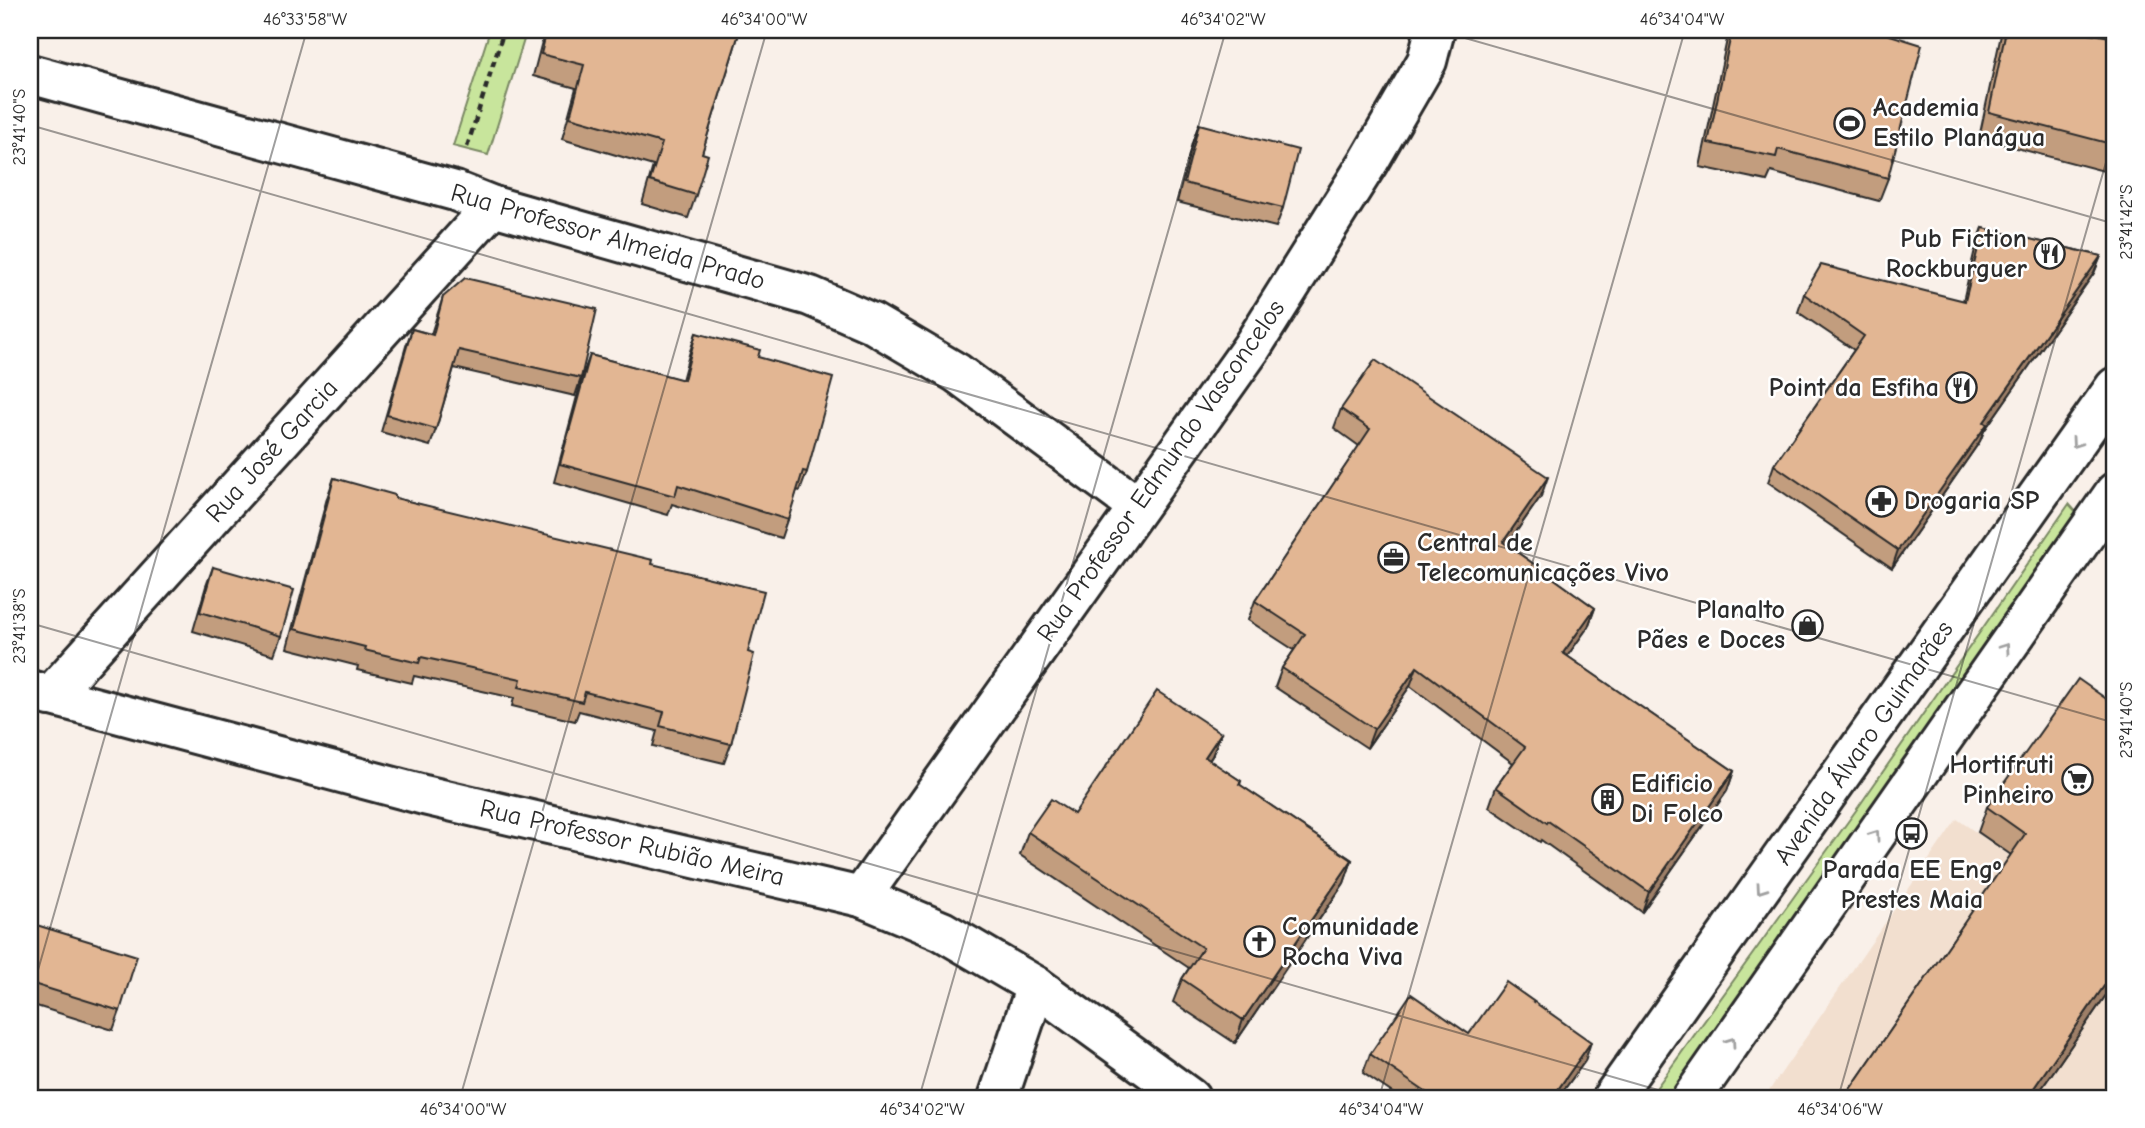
<svg xmlns="http://www.w3.org/2000/svg" width="2145" height="1128" font-family="'Comic Neue',sans-serif">
	<style>
		.built { fill: #f2dfcf }
		.green { fill: #c8e59c; stroke: #7a8864; stroke-width: 2 }
		.lines { fill: none; stroke-linecap: round; stroke-linejoin: round }
		.minor-casing { stroke: #2b2b2b; stroke-width: 44 }
		.path { stroke: #2b2b2b; stroke-width: 4.5; stroke-dasharray: 7 5; stroke-linecap: butt }
		.minor { stroke: #fff; stroke-width: 38 }
		.wall { fill: #c29d7e; stroke: #2b2b2b; stroke-width: 2 }
		.shaded-wall { fill: #9e7f67; stroke: #2b2b2b; stroke-width: 2 }
		.building { fill: #e2b693; stroke: #2b2b2b; stroke-width: 2 }
		.oneway { stroke: #a0a0a0 }
		.ticks { fill: none; stroke: #2b2b2b; stroke-width: 2; stroke-opacity: 0.45 }
		.labels { text-anchor: middle; dominant-baseline: central; stroke-width: 5; stroke-linejoin: round; paint-order: stroke }
		.poi-label { font-size: 26px; font-weight: bold; fill: #2b2b2b; stroke: #fff; text-anchor: start }
		.street-label { font-size: 26px; fill: #2b2b2b; stroke: #fff }
		.neatline { fill: none; stroke: #2b2b2b; stroke-width: 2.5 }
		.ticks-label { font-size: 18px; text-anchor: middle; fill: #2b2b2b }
	</style>
	<rect width="100%" height="100%" fill="#f9f0e9"/>
	<filter id="ink" filterUnits="userSpaceOnUse"><feTurbulence type="fractalNoise" baseFrequency=".0143" numOctaves="2"/><feDisplacementMap in="SourceGraphic" scale="14" xChannelSelector="R" yChannelSelector="G"/><feConvolveMatrix kernelMatrix="1 2 1 2 8 2 1 2 1" color-interpolation-filters="sRGB"/></filter>
	<g filter="url(#ink)">
		<path class="built" d="M1957 819 2115 929V1098H1764Z"/>
		<g class="green">
			<path d="M490 30H527L488 155 453 146Z"/>
			<path d="M2069 504 2079 515 1678 1098H1649L1857 809Z"/>
		</g>
		<g class="lines">
			<defs>
				<g id="minor">
					<path d="M30 74 455 191 493 206 810 296 872 323 957 373 1137 506"/>
					<path d="M30 690 424 795 861 897 942 931 1036 986 1190 1098"/>
					<path d="M50 696 493 206"/>
					<path d="M861 897 1252 347 1369 161 1427 61 1435 30"/>
					<path d="M998 1098 1036 986"/>
					<path d="M1612 1098 2115 387"/>
					<path d="M1692 1098 2115 492"/>
				</g>
			</defs>
			<use href="#minor" class="minor-casing"/>
			<path class="path" d="M467 147 504 30"/>
			<use href="#minor" class="minor"/>
		</g>
		<g class="wall">
			<path d="M545 30H740L702 153 696 195 688 218 642 204 653 166 562 139 576 88 533 76Z"/>
			<path d="M1729 30H1874L1888 178 1879 201 1771 172 1767 181 1700 167Z"/>
			<path d="M2002 30H2073L2115 38V174L1979 138Z"/>
			<path d="M1199 124 1283 208 1276 227 1177 202 1192 143Z"/>
			<path d="M1983 228 2101 256 2094 273 1984 431 1980 441 1892 568 1768 482 1774 465 1854 350 1798 312 1804 294 1963 301 1976 245Z"/>
			<path d="M443 297 581 378 575 396 454 368 436 429 430 446 381 432 406 346 412 329 431 334Z"/>
			<path d="M696 333 758 357 807 472 800 491 797 490 781 538 672 504 668 515 554 482 583 374 590 355 682 380 690 351Z"/>
			<path d="M1341 409 1541 496 1507 545 1595 608 1588 627 1567 656 1734 771 1727 791 1642 912 1541 840 1540 842 1489 807 1496 787 1513 763 1410 686 1367 748 1275 687 1282 668 1294 650 1248 620 1255 601 1359 446 1334 428Z"/>
			<path d="M334 478 395 498 652 564 748 652 731 744 724 763 653 746 657 731 579 711 575 721 512 706 514 698 414 676 412 683 357 670 358 666 287 648 327 498Z"/>
			<path d="M213 567 281 636 274 655 193 631 206 586Z"/>
			<path d="M2115 705V982L2035 1098H1844L2011 855 1978 832 1987 807Z"/>
			<path d="M1221 733 1212 756 1209 761 1241 781 1240 785 1352 860 1344 883 1235 1043 1173 1002 1182 979 1189 968 1020 855 1028 832 1074 814Z"/>
			<path d="M30 923 120 1011 113 1030 30 1004Z"/>
			<path d="M1469 1034 1585 1061 1558 1098H1400L1363 1073 1370 1054Z"/>
		</g>
		<g class="shaded-wall">
			<path d="M2101 256 2094 273 1984 431 1980 441 1892 568 1898 550 1984 422Z"/>
			<path d="M1548 477 1541 496 1496 561 1503 542Z"/>
			<path d="M1595 608 1588 627 1556 672 1563 653Z"/>
			<path d="M1417 667 1410 686 1367 748 1374 729Z"/>
			<path d="M1221 733 1212 756 1196 780 1205 757Z"/>
			<path d="M1734 771 1727 791 1642 912 1649 892Z"/>
			<path d="M1352 860 1344 883 1235 1043 1243 1020Z"/>
			<path d="M2115 970V982L2035 1098H2027Z"/>
			<path d="M1591 1042 1585 1061 1558 1098H1552Z"/>
		</g>
		<g class="building">
			<path d="M547 30H740L702 153 708 155 696 195 650 181 662 143 570 117 584 65 541 54Z"/>
			<path d="M1732 30H1874L1922 45 1888 178 1778 149 1776 157 1708 143Z"/>
			<path d="M2006 30H2073L2115 38V145L1989 112Z"/>
			<path d="M1199 124 1298 150 1283 208 1184 183Z"/>
			<path d="M1983 228 2101 256 1984 422 1987 424 1898 550 1774 465 1864 336 1804 294 1821 265 1965 301Z"/>
			<path d="M465 278 597 309 581 378 459 350 436 429 387 415 412 329 433 335 443 297Z"/>
			<path d="M696 333 760 350 758 357 833 378 807 472 803 471 788 520 678 485 675 496 560 464 590 355 684 380Z"/>
			<path d="M1375 360 1548 477 1503 542 1595 608 1563 653 1734 771 1649 892 1548 821 1547 823 1496 787 1525 747 1417 667 1374 729 1282 668 1305 634 1255 601 1370 429 1341 409Z"/>
			<path d="M334 478 395 495V498L653 560 652 564 764 591 748 652 754 654 731 744 660 726 664 712 585 692 582 702 519 687 521 679 421 657 419 663 364 650 365 647 294 629Z"/>
			<path d="M213 567 294 590 281 636 200 612Z"/>
			<path d="M2078 679 2115 705V970L2027 1098H1844L2025 834 1987 807Z"/>
			<path d="M1157 691 1221 733 1205 757 1241 781 1239 784 1352 860 1243 1020 1182 979 1203 948 1028 832 1051 799 1074 814Z"/>
			<path d="M30 923 137 956 120 1011 30 983Z"/>
			<path d="M1506 982 1591 1042 1552 1098H1424L1427 1093 1370 1054 1411 994 1469 1034Z"/>
		</g>
		<defs><path id="oneway-chevron" d="M-2-3.5L2.5 0L-2 3.5" fill="none" stroke-width="1.6" stroke-linecap="round" stroke-linejoin="round" transform="scale(1.75)"/></defs>
		<g class="oneway">
			<use href="#oneway-chevron" transform="translate(2076 443) rotate(125)"/>
			<use href="#oneway-chevron" transform="translate(2005 648) rotate(-55)"/>
			<use href="#oneway-chevron" transform="translate(1875 835) rotate(-55)"/>
			<use href="#oneway-chevron" transform="translate(1761 889) rotate(125)"/>
			<use href="#oneway-chevron" transform="translate(1731 1042) rotate(-55)"/>
		</g>
	</g>
	<path class="ticks" d="M1437 30 2115 224M30 125 2115 723M30 623 1686 1098M30 998 307 30M460 1098 767 30M919 1098 1226 30M1379 1098 1685 30M1838 1098 2115 131"/>
	<defs>
		<symbol id="stadium-ring" viewBox="-11 -11 22 22"><circle r="9.5" fill="#fff" stroke="#2b2b2b" stroke-width="1.5"/><path d="M0-5a6.5 5 0 1 0 0 10a6.5 5 0 1 0 0-10ZM-3.5-1.8h7v3.6h-7Z" fill="#2b2b2b"/></symbol>
		<symbol id="restaurant-ring" viewBox="-11 -11 22 22"><circle r="9.5" fill="#fff" stroke="#2b2b2b" stroke-width="1.5"/><path d="M-5-6h1v4h1v-4h1v4h1v-4h1v5L-1.5 .5V6h-2V.5L-5-1ZM5-6V6H3V1.5H1.5Q1.5-4 5-6Z" fill="#2b2b2b"/></symbol>
		<symbol id="pharmacy-ring" viewBox="-11 -11 22 22"><circle r="9.5" fill="#fff" stroke="#2b2b2b" stroke-width="1.5"/><path d="M-2-6h4v4h4v4h-4v4h-4v-4h-4v-4h4Z" fill="#2b2b2b"/></symbol>
		<symbol id="office-ring" viewBox="-11 -11 22 22"><circle r="9.5" fill="#fff" stroke="#2b2b2b" stroke-width="1.5"/><path d="M-6-3h4V-5.5h4V-3h4V5H-6ZM-1-4.5V-3h2v-1.5ZM-6 0V1H6V0Z" fill="#2b2b2b"/></symbol>
		<symbol id="shop-ring" viewBox="-11 -11 22 22"><circle r="9.5" fill="#fff" stroke="#2b2b2b" stroke-width="1.5"/><path d="M-5-2.5h2.3a2.7 3.5 0 0 1 5.4 0H5L5.5 6h-11ZM-1.5-2.5h3a1.5 2.3 0 0 0-3 0Z" fill="#2b2b2b"/></symbol>
		<symbol id="supermarket-ring" viewBox="-11 -11 22 22"><circle r="9.5" fill="#fff" stroke="#2b2b2b" stroke-width="1.5"/><path d="M-6-5.5h2.5l.6 2H6L4.5 2H-2.5L-4.4-4H-6ZM-1.5 3.2a1.3 1.3 0 1 0 .1 0ZM3 3.2a1.3 1.3 0 1 0 .1 0Z" fill="#2b2b2b"/></symbol>
		<symbol id="building-ring" viewBox="-11 -11 22 22"><circle r="9.5" fill="#fff" stroke="#2b2b2b" stroke-width="1.5"/><path d="M-4-6H4V6H1V3H-1V6H-4ZM-2.5-4.3h1.7v1.8h-1.7ZM.8-4.3h1.7v1.8H.8ZM-2.5-1h1.7V.8h-1.7ZM.8-1h1.7V.8H.8Z" fill="#2b2b2b"/></symbol>
		<symbol id="bus-ring" viewBox="-11 -11 22 22"><circle r="9.5" fill="#fff" stroke="#2b2b2b" stroke-width="1.5"/><path d="M-5-6H5V4H4V6H2V4H-2V6H-4V4H-5ZM-3.5-4V0h7V-4ZM-3.5 1.2v1.5H-2V1.2ZM2 1.2v1.5H3.5V1.2Z" fill="#2b2b2b"/></symbol>
		<symbol id="church-ring" viewBox="-11 -11 22 22"><circle r="9.5" fill="#fff" stroke="#2b2b2b" stroke-width="1.5"/><path d="M-1.2-6h2.4v3.5h3.3v2.4h-3.3V6h-2.4V-.1h-3.3v-2.4h3.3Z" fill="#2b2b2b"/></symbol>
	</defs>
	<g fill-rule="evenodd">
		<use href="#stadium-ring" x="1832" y="106" width="35" height="35"/>
		<use href="#restaurant-ring" x="2032" y="236" width="35" height="35"/>
		<use href="#restaurant-ring" x="1944" y="370" width="35" height="35"/>
		<use href="#pharmacy-ring" x="1864" y="484" width="35" height="35"/>
		<use href="#office-ring" x="1376" y="540" width="35" height="35"/>
		<use href="#shop-ring" x="1790" y="608" width="35" height="35"/>
		<use href="#supermarket-ring" x="2060" y="762" width="35" height="35"/>
		<use href="#building-ring" x="1590" y="782" width="35" height="35"/>
		<use href="#bus-ring" x="1894" y="816" width="35" height="35"/>
		<use href="#church-ring" x="1242" y="924" width="35" height="35"/>
	</g>
	<g class="labels">
		<g class="poi-label">
			<text x="1873" y="108">Academia<tspan x="1873" dy="30">Estilo Planágua</tspan></text>
			<text x="2027" y="239" text-anchor="end">Pub Fiction<tspan x="2027" dy="30">Rockburguer</tspan></text>
			<text x="1939" y="388" text-anchor="end">Point da Esfiha</text>
			<text x="1904" y="501">Drogaria SP</text>
			<text x="1417" y="543">Central de<tspan x="1417" dy="30">Telecomunicações Vivo</tspan></text>
			<text x="1785" y="610" text-anchor="end">Planalto<tspan x="1785" dy="30">Pães e Doces</tspan></text>
			<text x="2054" y="765" text-anchor="end">Hortifruti<tspan x="2054" dy="30">Pinheiro</tspan></text>
			<text x="1631" y="784">Edificio<tspan x="1631" dy="30">Di Folco</tspan></text>
			<text x="1912" y="870" text-anchor="middle">Parada EE Engº<tspan x="1912" dy="30">Prestes Maia</tspan></text>
			<text x="1282" y="927">Comunidade<tspan x="1282" dy="30">Rocha Viva</tspan></text>
		</g>
		<g class="street-label">
			<text transform="translate(608 237) rotate(16)">Rua Professor Almeida Prado</text>
			<text transform="translate(272 451) rotate(-48)">Rua José Garcia</text>
			<text transform="translate(1161 471) rotate(-55)">Rua Professor Edmundo Vasconcelos</text>
			<text transform="translate(1864 743) rotate(-55)">Avenida Álvaro Guimarães</text>
			<text transform="translate(632 843) rotate(13)">Rua Professor Rubião Meira</text>
		</g>
	</g>
	<rect width="2145" height="1128" fill="none" stroke="#fff" stroke-width="77"/>
	<rect x="38" y="38" width="2068" height="1052" class="neatline"/>
	<g class="ticks-label">
		<text x="305" y="25">46°33'58"W</text>
		<text x="764" y="25">46°34'00"W</text>
		<text x="1223" y="25">46°34'02"W</text>
		<text x="1682" y="25">46°34'04"W</text>
		<text transform="translate(19 127) rotate(-90)" y="6">23°41'40"S</text>
		<text transform="translate(2126 222) rotate(-90)" y="6">23°41'42"S</text>
		<text transform="translate(19 626) rotate(-90)" y="6">23°41'38"S</text>
		<text transform="translate(2126 720) rotate(-90)" y="6">23°41'40"S</text>
		<text x="463" y="1115">46°34'00"W</text>
		<text x="922" y="1115">46°34'02"W</text>
		<text x="1381" y="1115">46°34'04"W</text>
		<text x="1840" y="1115">46°34'06"W</text>
	</g>
</svg>
